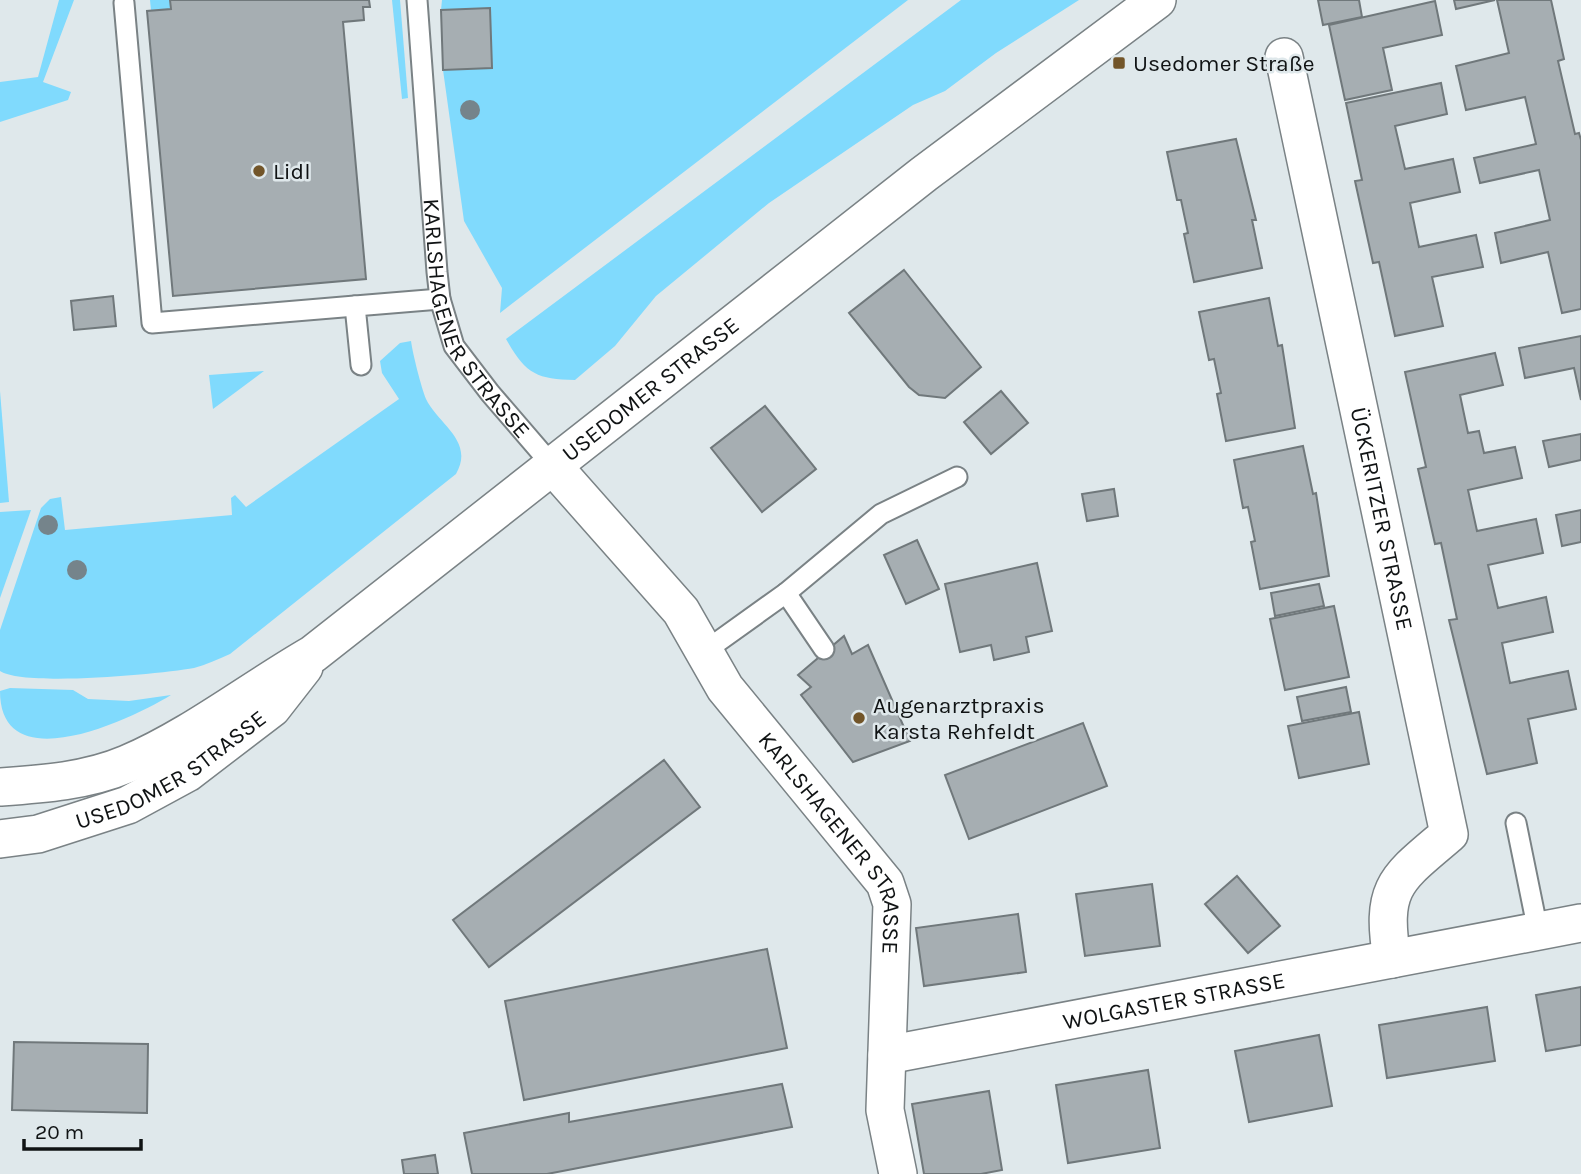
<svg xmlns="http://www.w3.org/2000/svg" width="1581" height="1174" font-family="Karla,sans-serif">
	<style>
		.green { fill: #80dafd }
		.building { fill: #a6aeb2; stroke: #70787b; stroke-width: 2 }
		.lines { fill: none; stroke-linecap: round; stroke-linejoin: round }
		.service-casing { stroke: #7a8285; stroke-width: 23 }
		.minor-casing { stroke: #7a8285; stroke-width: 40 }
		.service { stroke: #fff; stroke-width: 19 }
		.minor { stroke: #fff; stroke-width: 37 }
		.tree { fill: #75848b }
		.poi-dot { fill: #725529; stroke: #dfe8eb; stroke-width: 2.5 }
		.labels { text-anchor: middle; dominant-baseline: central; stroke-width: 5; stroke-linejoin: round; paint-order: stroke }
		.poi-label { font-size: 23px; fill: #101314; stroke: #dfe8eb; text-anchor: start }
		.street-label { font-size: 23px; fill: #101314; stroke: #dfe8eb }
	</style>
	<rect width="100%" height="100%" fill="#dfe8eb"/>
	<g class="green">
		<path d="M59 0H74L43 82 71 92 68 100 0 122V82L38 77Z"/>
		<path d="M150 0H170L171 9 151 10Z"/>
		<path d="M392 0H400L408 98 402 99Z"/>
		<path d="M442 0H908L500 313 502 288 464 221 443 70 492 67 490 8 441 10Z"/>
		<path d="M961 0H1079L996 53 945 91 913 105 769 203 656 296 615 346 575 380C536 379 526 374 506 339Z"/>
		<path d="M411 341C413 355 421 386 426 399 438 424 475 441 456 474L230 654C218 659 206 665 194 668 161 674 24 687 0 671V630L41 508 50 499 61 497 65 530 232 515 231 498 235 495 246 507 399 399 382 373 380 361 400 343Z"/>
		<path d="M264 371 213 409 209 375Z"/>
		<path d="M0 391 9 502 0 503Z"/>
		<path d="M31 510 0 598V512Z"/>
		<path d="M10 688 73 690 88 699 129 701 171 695C132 719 0 782 0 691Z"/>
	</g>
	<g class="building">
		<path d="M170 0H369L370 7H363L364 20 343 22 366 279 173 296 147 11 171 9Z"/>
		<path d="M1318 0H1359L1362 17 1323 25Z"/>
		<path d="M1454 0H1495L1456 9Z"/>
		<path d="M1497 0H1551L1564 59 1558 61 1575 134 1579 133 1581 140V309L1562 313 1548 252 1501 263 1495 233 1550 220 1539 170 1480 183 1474 158 1536 144 1525 97 1466 110 1456 66 1509 53Z"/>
		<path d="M1435 1 1442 35 1383 48 1392 90 1345 100 1329 25Z"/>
		<path d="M490 8 492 68 443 70 441 10Z"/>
		<path d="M1441 83 1447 114 1395 126 1405 169 1453 159 1460 192 1410 203 1419 247 1476 235 1483 267 1432 277 1443 326 1395 336 1379 262 1373 263 1355 181 1362 180 1346 103Z"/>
		<path d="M1236 139 1256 220H1252L1262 268 1194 282 1184 234 1188 233 1181 200H1177L1167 152Z"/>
		<path d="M904 270 981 367 945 398 919 395 909 387 849 313Z"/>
		<path d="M113 296 116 326 74 330 71 301Z"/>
		<path d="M1269 298 1278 346 1282 345 1295 428 1226 441 1217 394 1221 393 1214 359 1209 360 1199 312Z"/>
		<path d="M1581 336V400L1574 368 1525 378 1519 348Z"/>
		<path d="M1495 353 1503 385 1460 395 1468 433 1479 431 1484 453 1515 447 1522 478 1468 490 1477 531 1536 519 1543 553 1488 565 1498 608 1546 597 1553 632 1502 643 1510 683 1568 671 1576 709 1528 719 1537 763 1487 774 1449 620 1457 619 1441 543 1435 544 1418 469 1426 467 1405 372Z"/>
		<path d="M1001 391 1028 423 991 454 964 422Z"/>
		<path d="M765 406 816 469 762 512 711 448Z"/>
		<path d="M1581 434V460L1549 467 1543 441Z"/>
		<path d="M1303 446 1313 494 1316 493 1329 576 1260 589 1251 542 1255 541 1248 507 1243 508 1234 460Z"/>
		<path d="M1114 489 1118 516 1087 521 1082 494Z"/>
		<path d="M1581 510V542L1562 546 1556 515Z"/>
		<path d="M917 540 939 589 906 604 884 555Z"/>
		<path d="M1037 563 1052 631 1026 637 1029 652 994 660 991 645 960 652 945 584Z"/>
		<path d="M1319 584 1324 606 1275 616 1271 593Z"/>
		<path d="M1334 606 1349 677 1285 690 1270 619Z"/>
		<path d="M844 636 852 654 868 645 910 741 853 762 801 695 811 687 798 675Z"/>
		<path d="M1346 687 1351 712 1302 721 1297 697Z"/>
		<path d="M1359 712 1369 764 1299 778 1288 726Z"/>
		<path d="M1083 723 1107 786 969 839 945 775Z"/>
		<path d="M664 760 700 807 489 967 453 920Z"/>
		<path d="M1237 876 1280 926 1248 953 1205 904Z"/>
		<path d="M1152 884 1160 946 1085 956 1076 894Z"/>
		<path d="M1018 914 1026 972 924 986 916 928Z"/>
		<path d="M767 949 787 1048 524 1100 505 1001Z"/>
		<path d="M1581 987V1045L1546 1051 1536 995Z"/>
		<path d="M1487 1007 1495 1061 1387 1078 1379 1025Z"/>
		<path d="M1319 1035 1332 1106 1249 1122 1235 1051Z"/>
		<path d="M14 1042 148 1044 147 1113 12 1110Z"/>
		<path d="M1148 1070 1160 1148 1068 1163 1056 1085Z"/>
		<path d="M782 1084 792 1127 547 1174H472L464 1133 569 1113V1122Z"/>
		<path d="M989 1091 1002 1170 981 1174H924L912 1104Z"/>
		<path d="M435 1155 438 1174H404L402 1160Z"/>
	</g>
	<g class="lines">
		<defs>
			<g id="service">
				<path id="s1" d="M417 0 437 272 440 299 454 346 490 393 552 465"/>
				<path d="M124 3 152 323 355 306"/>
				<path d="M361 365 355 306 440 299"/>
				<path d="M786 593 824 649"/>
				<path d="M705 651 786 593 881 514 957 477"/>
				<path d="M1516 823 1538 931"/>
			</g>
			<g id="minor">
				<path id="s2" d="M1284 57 1449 834C1396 879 1380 886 1392 959"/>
				<path id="s3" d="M552 465 681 611 725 688 885 883 892 904 885 1110 898 1174"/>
				<path id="s4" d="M0 787C43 784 87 781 127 764 191 737 252 689 313 654L924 174 1157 0"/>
				<path id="s5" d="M0 839 38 834 128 805 187 773 272 708 304 667"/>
				<path id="s6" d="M887 1055 1581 923"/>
			</g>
		</defs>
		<use href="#service" class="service-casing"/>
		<use href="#minor" class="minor-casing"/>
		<use href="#service" class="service"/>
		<use href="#minor" class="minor"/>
	</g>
	<g class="tree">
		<circle cx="470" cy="110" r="10"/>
		<circle cx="48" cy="525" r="10"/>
		<circle cx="77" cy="570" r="10"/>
	</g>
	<g class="poi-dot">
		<rect x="1112" y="56" width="14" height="14" rx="3.5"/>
		<circle cx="259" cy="171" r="7"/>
		<circle cx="859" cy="718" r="7"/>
	</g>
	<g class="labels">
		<g class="poi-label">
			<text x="1133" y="63">Usedomer Straße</text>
			<text x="273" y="171">Lidl</text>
			<text x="873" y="705">Augenarztpraxis<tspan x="873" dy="26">Karsta Rehfeldt</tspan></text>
		</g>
		<g class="street-label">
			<text stroke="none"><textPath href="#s1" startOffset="331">KARLSHAGENER STRASSE</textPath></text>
			<text stroke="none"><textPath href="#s4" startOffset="775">USEDOMER STRASSE</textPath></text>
			<text stroke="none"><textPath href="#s2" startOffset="472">ÜCKERITZER STRASSE</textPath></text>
			<text stroke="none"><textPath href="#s5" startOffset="187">USEDOMER STRASSE</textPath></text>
			<text stroke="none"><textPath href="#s3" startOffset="476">KARLSHAGENER STRASSE</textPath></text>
			<text stroke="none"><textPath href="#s6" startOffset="292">WOLGASTER STRASSE</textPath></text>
		</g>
	</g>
	<path d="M24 1139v10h117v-10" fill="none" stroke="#101314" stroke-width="3.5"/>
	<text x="35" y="1139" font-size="21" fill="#101314" stroke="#dfe8eb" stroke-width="5" paint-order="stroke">20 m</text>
</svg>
